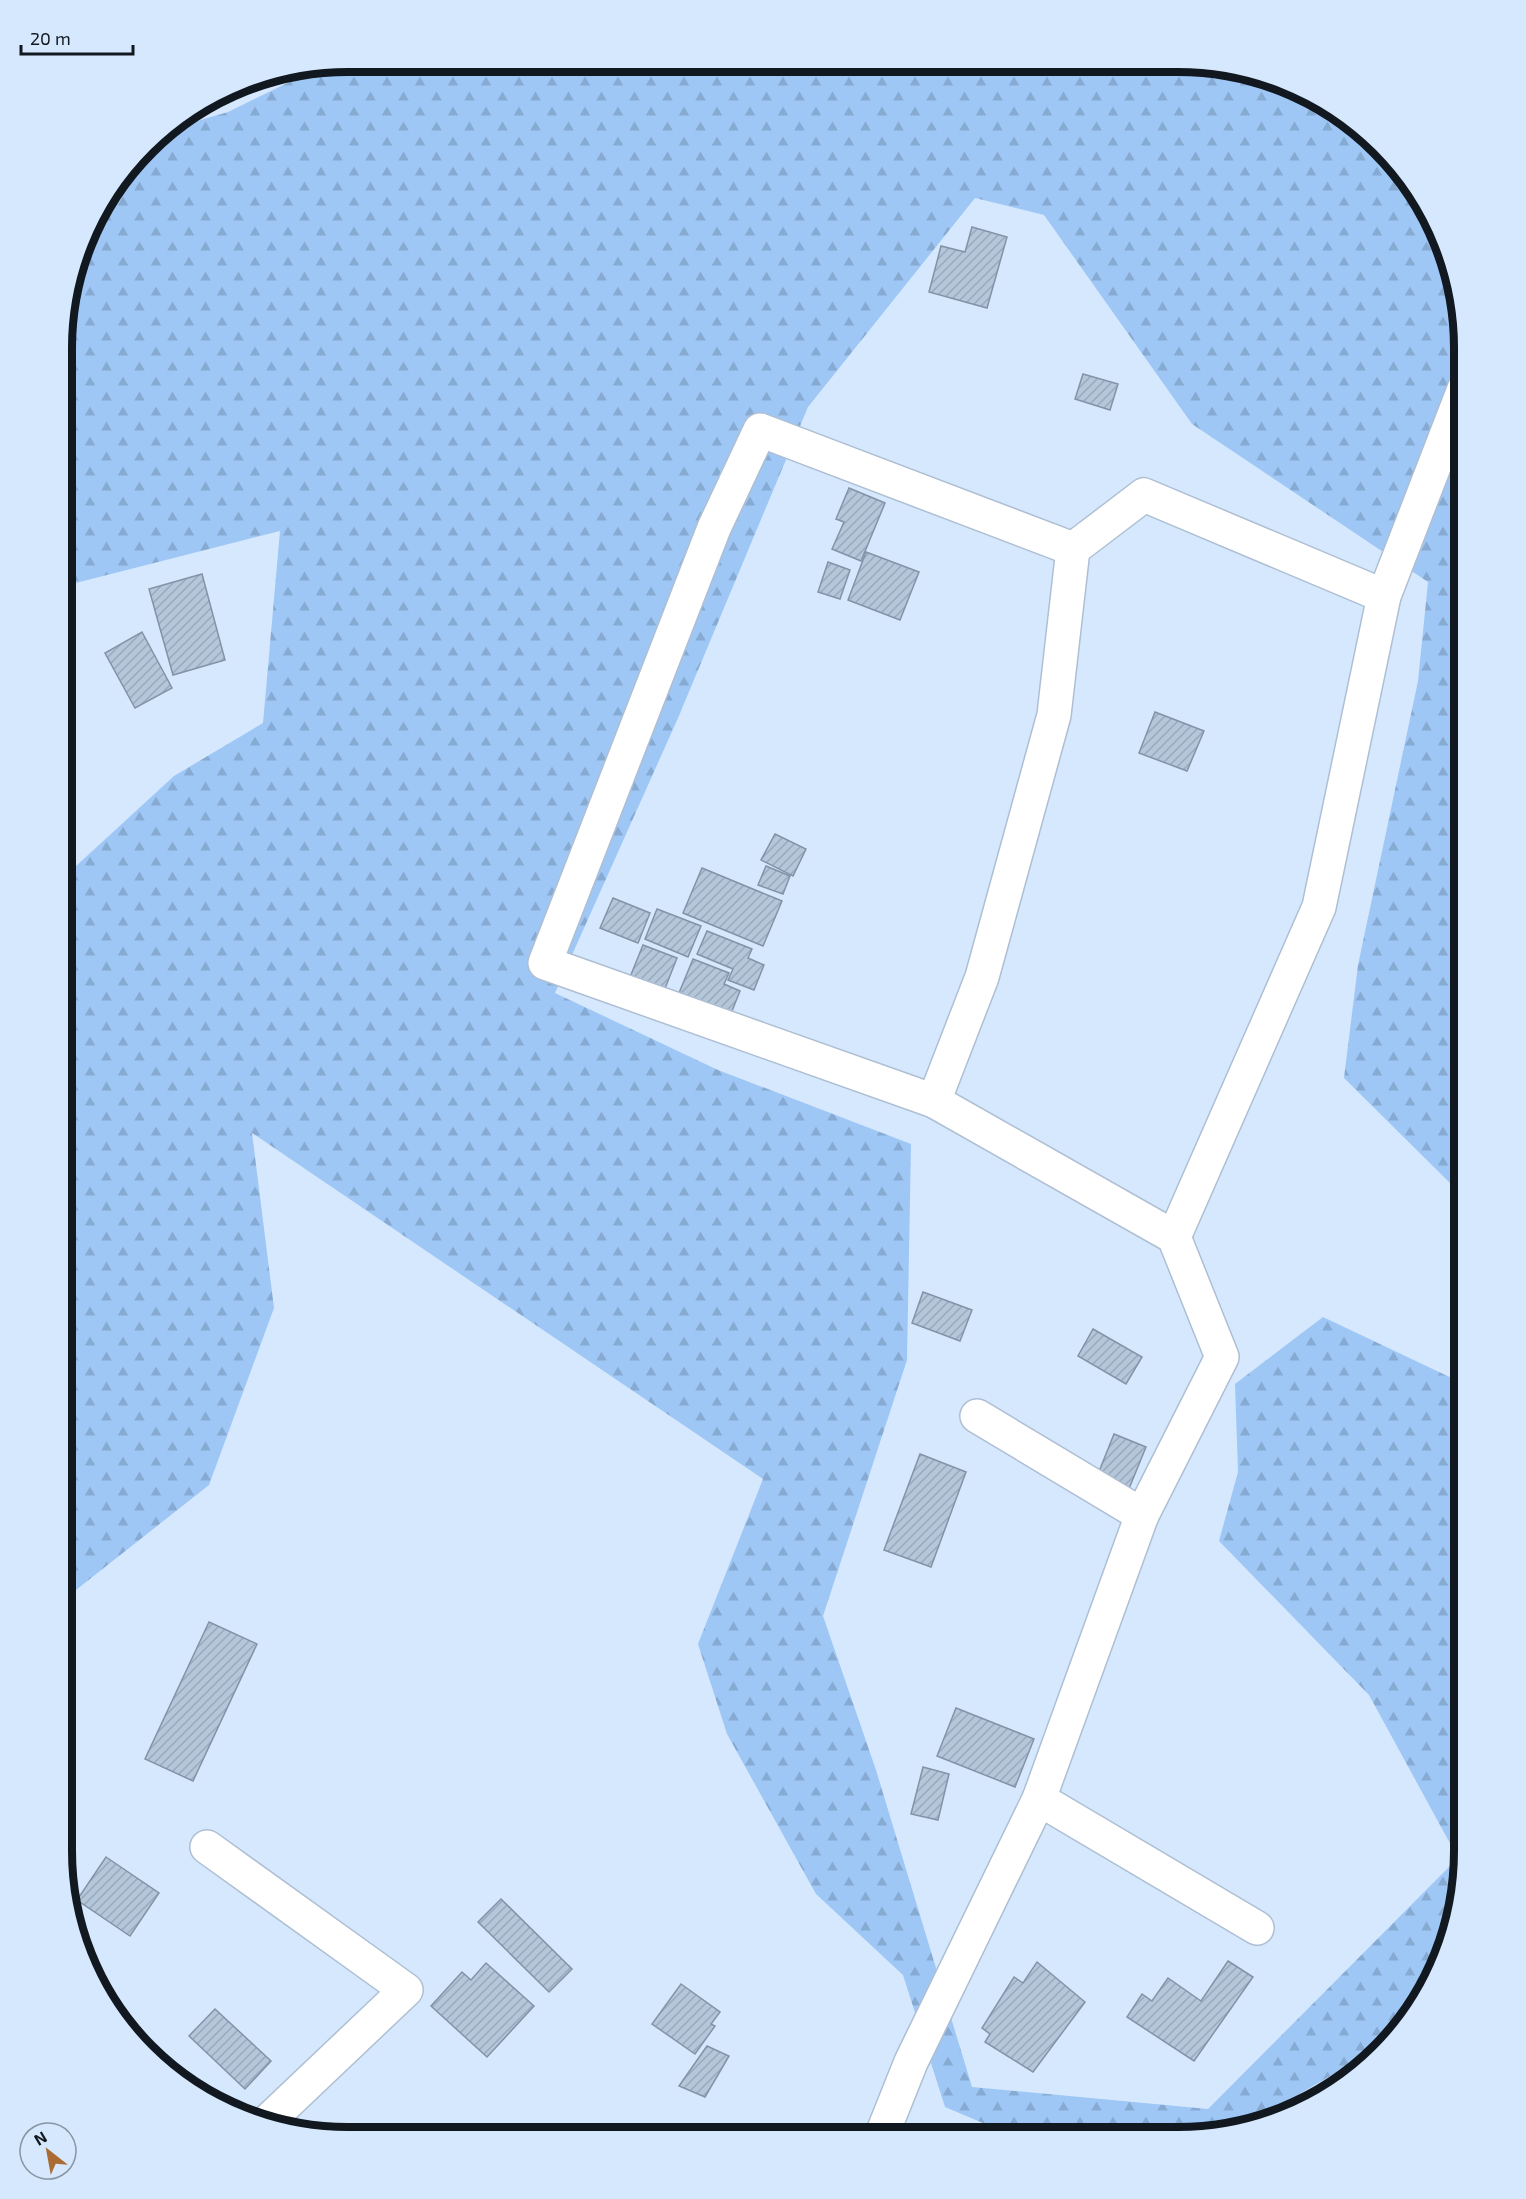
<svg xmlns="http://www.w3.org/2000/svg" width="1526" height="2199" font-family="'Exo 2',sans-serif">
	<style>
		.forest { fill: url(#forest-firs); fill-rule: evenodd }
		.building { fill: url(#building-hatch); stroke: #8393a7; stroke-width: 1.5 }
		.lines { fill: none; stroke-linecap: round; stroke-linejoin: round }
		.street-casing { stroke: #aebfd3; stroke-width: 36 }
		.street { stroke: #fff; stroke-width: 33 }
		.rim { fill: none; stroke: #12181f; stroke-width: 8 }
	</style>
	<defs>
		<pattern id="forest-firs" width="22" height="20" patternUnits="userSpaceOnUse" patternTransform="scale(1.5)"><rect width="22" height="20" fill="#9ec7f6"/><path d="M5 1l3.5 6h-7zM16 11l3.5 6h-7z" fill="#87aad2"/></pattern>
		<pattern id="building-hatch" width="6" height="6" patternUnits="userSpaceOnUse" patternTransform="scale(1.5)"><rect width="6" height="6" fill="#b4c6da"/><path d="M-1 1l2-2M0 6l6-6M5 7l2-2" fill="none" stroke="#9aa9bb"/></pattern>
	</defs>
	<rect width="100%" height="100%" fill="#d6e8fd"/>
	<path class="forest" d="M348 62 1215 64 1287 83 1352 121 1435 222 1464 348V1870L1449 1943 1416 2010 1388 2042 1257 2119 1178 2137H1016L945 2107 903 1975 816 1894 727 1734 698 1644 763 1479 252 1133 274 1308 209 1485 62 1601 63 878 174 776 263 723 280 531 64 586V311L100 205 159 132 228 112 322 66ZM975 198 1044 215 1192 424 1428 582 1418 681 1358 965 1344 1078 1454 1187 1458 1381 1323 1317 1235 1384 1238 1472 1219 1541 1369 1695 1458 1858 1208 2109 972 2087 876 1770 823 1616 907 1360 911 1144 718 1070 555 993 678 718 808 407Z"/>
	<g class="building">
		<path d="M972 227 1007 237 987 308 929 292 941 246 965 252Z"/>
		<path d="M1083 374 1118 384 1110 410 1075 399Z"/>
		<path d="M849 488 885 503 861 561 832 549 844 522 836 519Z"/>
		<path d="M866 552 919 572 900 620 848 600Z"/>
		<path d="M828 562 850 570 840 599 818 592Z"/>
		<path d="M202 574 225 660 173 675 149 589Z"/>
		<path d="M142 632 172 688 135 708 105 653Z"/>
		<path d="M1155 712 1204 731 1187 771 1139 753Z"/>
		<path d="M775 834 806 849 793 876 761 860Z"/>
		<path d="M766 866 790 876 783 894 758 885Z"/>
		<path d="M702 868 782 901 763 946 683 913Z"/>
		<path d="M613 898 650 913 638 943 600 928Z"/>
		<path d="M657 909 701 926 688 957 645 939Z"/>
		<path d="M707 931 752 949 748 958 764 965 754 990 728 980 733 969 697 954Z"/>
		<path d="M643 945 677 958 662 996 628 982Z"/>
		<path d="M693 959 729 973 724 984 740 991 726 1026 674 1005Z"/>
		<path d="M923 1292 972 1310 960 1341 912 1323Z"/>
		<path d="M1093 1329 1142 1357 1126 1384 1078 1356Z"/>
		<path d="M1114 1434 1146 1447 1128 1491 1096 1479Z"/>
		<path d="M920 1454 966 1472 931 1567 884 1550Z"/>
		<path d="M209 1622 257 1644 193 1781 145 1759Z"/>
		<path d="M956 1708 1034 1739 1015 1787 937 1756Z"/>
		<path d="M923 1767 949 1774 938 1820 911 1814Z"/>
		<path d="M106 1857 159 1893 130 1936 77 1900Z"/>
		<path d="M501 1899 572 1969 549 1992 478 1922Z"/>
		<path d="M1228 1961 1253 1977 1194 2061 1127 2017 1142 1994 1152 2001 1168 1978 1201 2001Z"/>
		<path d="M1037 1962 1085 2002 1033 2072 985 2042 990 2034 982 2028 1014 1977 1023 1983Z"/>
		<path d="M486 1963 534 2006 487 2057 431 2006 462 1972 471 1980Z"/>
		<path d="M681 1984 720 2012 711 2024 715 2026 695 2054 652 2024Z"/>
		<path d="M215 2009 271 2061 245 2089 189 2036Z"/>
		<path d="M707 2046 729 2056 705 2097 679 2086Z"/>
	</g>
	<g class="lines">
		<defs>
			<g id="street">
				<path d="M934 1101 982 977 1054 715 1073 549 1144 495 1384 596"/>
				<path d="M1174 1237 1319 907 1384 596 1464 389"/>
				<path d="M977 1416 1142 1515"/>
				<path d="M1039 1799 1257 1928"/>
				<path d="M207 1847 406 1990 266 2123"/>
				<path d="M881 2137 911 2062 1039 1799 1142 1515 1222 1357 1174 1237 934 1101 545 963 714 528 760 430 1073 549"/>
			</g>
		</defs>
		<use href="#street" class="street-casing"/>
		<use href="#street" class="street"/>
	</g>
	<path d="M0 0H1526V2199H0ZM348 72H1178A276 276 0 0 1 1454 348V1851A276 276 0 0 1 1178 2127H348A276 276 0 0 1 72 1851V348A276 276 0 0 1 348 72Z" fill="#d6e8fd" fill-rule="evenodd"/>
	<path class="rim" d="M348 72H1178A276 276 0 0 1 1454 348V1851A276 276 0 0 1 1178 2127H348A276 276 0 0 1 72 1851V348A276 276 0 0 1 348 72Z"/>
	<g transform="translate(48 2151) rotate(329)"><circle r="28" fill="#d6e8fd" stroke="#8895a4" stroke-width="1.5"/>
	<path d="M0-4.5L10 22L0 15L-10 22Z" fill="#aa6c32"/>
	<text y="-9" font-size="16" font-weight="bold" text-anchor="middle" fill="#12181f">N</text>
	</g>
	<path d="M21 45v9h112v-9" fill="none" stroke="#12181f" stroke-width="3"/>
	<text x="30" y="45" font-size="18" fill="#12181f" stroke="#d6e8fd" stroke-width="4.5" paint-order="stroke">20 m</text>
</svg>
